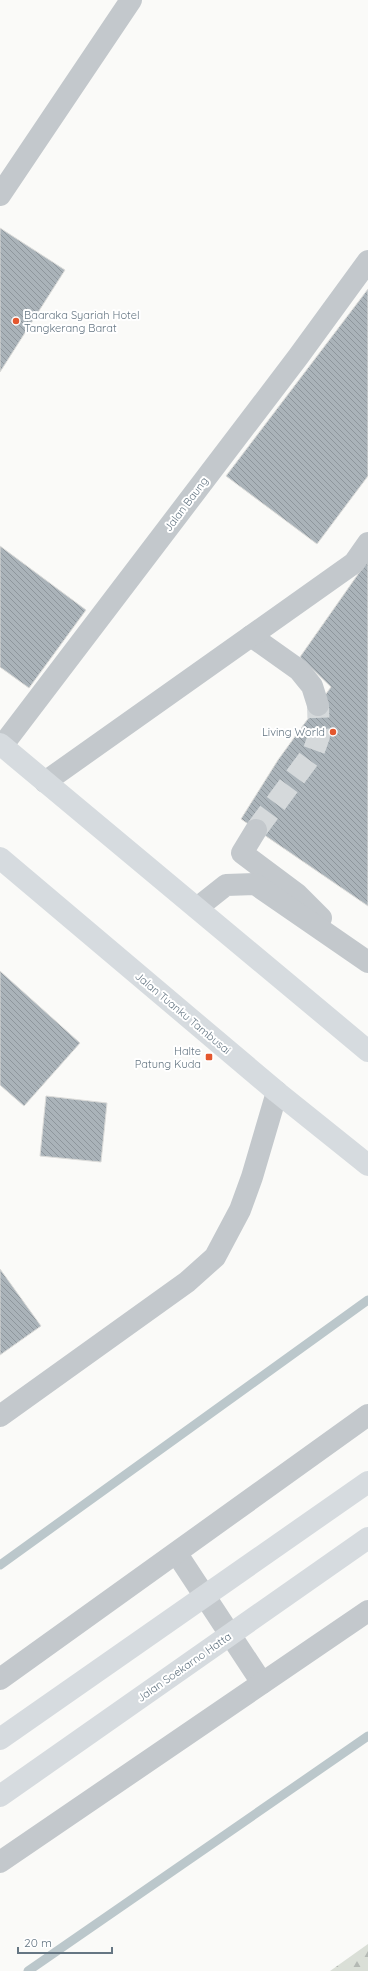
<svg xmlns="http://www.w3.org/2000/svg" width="368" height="1971" font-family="Quicksand,sans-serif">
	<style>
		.forest { fill: url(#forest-firs) }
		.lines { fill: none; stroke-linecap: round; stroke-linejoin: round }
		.stream { stroke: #bbc7cb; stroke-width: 9 }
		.building { fill: url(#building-back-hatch); stroke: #dcdcda }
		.minor-tunnel { stroke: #d5d9db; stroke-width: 22; stroke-dasharray: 22 11; stroke-linecap: butt }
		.minor { stroke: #c3c8cc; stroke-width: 22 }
		.major { stroke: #d6dbdf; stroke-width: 22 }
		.poi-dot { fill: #e4572e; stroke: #fff; stroke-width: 1.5 }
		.labels { text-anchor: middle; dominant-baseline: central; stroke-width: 4; stroke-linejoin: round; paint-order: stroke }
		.poi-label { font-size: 11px; fill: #657683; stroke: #fff; text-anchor: end }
		.street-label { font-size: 11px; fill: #657683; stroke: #fff }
	</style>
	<defs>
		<pattern id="forest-firs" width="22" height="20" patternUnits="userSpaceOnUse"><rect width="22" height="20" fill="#dadfd7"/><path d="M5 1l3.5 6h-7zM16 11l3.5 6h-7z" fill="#b4b9b4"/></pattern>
		<pattern id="building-back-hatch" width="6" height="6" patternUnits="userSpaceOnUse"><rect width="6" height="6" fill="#aab3b9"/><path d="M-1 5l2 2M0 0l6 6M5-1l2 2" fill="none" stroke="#8e969c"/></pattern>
	</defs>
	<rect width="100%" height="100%" fill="#fafaf8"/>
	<path class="forest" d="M368 1944V1971H330Z"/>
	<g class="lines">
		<g class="stream">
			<path d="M0 1565 368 1300"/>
			<path d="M28 1971 368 1736"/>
		</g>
	</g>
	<g class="building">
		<path d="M0 228 65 270 0 372Z"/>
		<path d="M368 289V476L317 544 226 476Z"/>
		<path d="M0 546 86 610 29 688 0 667Z"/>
		<path d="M368 560V906L241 819 278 760 331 687 300 657Z"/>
		<path d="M0 971 80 1043 24 1106 0 1085Z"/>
		<path d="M46 1096 107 1103 101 1162 40 1156Z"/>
		<path d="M0 1269 41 1326 0 1355Z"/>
	</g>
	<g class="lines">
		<path class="minor-tunnel" d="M256 830 313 753 319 736 318 705"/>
		<g class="minor">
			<path d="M0 195 131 0"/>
			<path d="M251 636 299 670 312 686 318 705"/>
			<path d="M2 746 298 357 368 261"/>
			<path d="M45 782 354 563 368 543"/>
			<path d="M256 830 242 853 297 894 321 918"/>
			<path d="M197 908 226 885 255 884 368 962"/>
			<path d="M0 1416 187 1282 215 1257 240 1210 252 1177 277 1092"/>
			<path d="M177 1554 262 1683"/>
			<path d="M0 1679 368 1415"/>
			<path d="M0 1862 368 1611"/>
		</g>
		<g class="major">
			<path d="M0 744 368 1051"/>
			<path d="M0 858 277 1092 368 1165"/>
			<path d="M0 1739 368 1482"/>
			<path d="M0 1796 368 1538"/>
		</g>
	</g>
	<g class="poi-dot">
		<circle cx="16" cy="321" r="4"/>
		<circle cx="333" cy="732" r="4"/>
		<rect x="205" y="1053" width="8" height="8" rx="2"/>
	</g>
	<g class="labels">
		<g class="poi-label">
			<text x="24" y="315" text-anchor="start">Baaraka Syariah Hotel<tspan x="24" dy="13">Tangkerang Barat</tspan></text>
			<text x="325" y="732">Living World</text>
			<text x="201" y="1051">Halte<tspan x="201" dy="13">Patung Kuda</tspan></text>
		</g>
		<g class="street-label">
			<text transform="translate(186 504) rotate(-53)">Jalan Baung</text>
			<text transform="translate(183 1013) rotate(40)">Jalan Tuanku Tambusai</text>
			<text transform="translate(184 1667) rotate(-35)">Jalan Soekarno Hatta</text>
		</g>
	</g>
	<path d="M18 1947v6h94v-6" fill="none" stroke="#657683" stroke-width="2"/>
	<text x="24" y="1947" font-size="12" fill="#657683" stroke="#ffffff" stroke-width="3" paint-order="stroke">20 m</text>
</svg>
